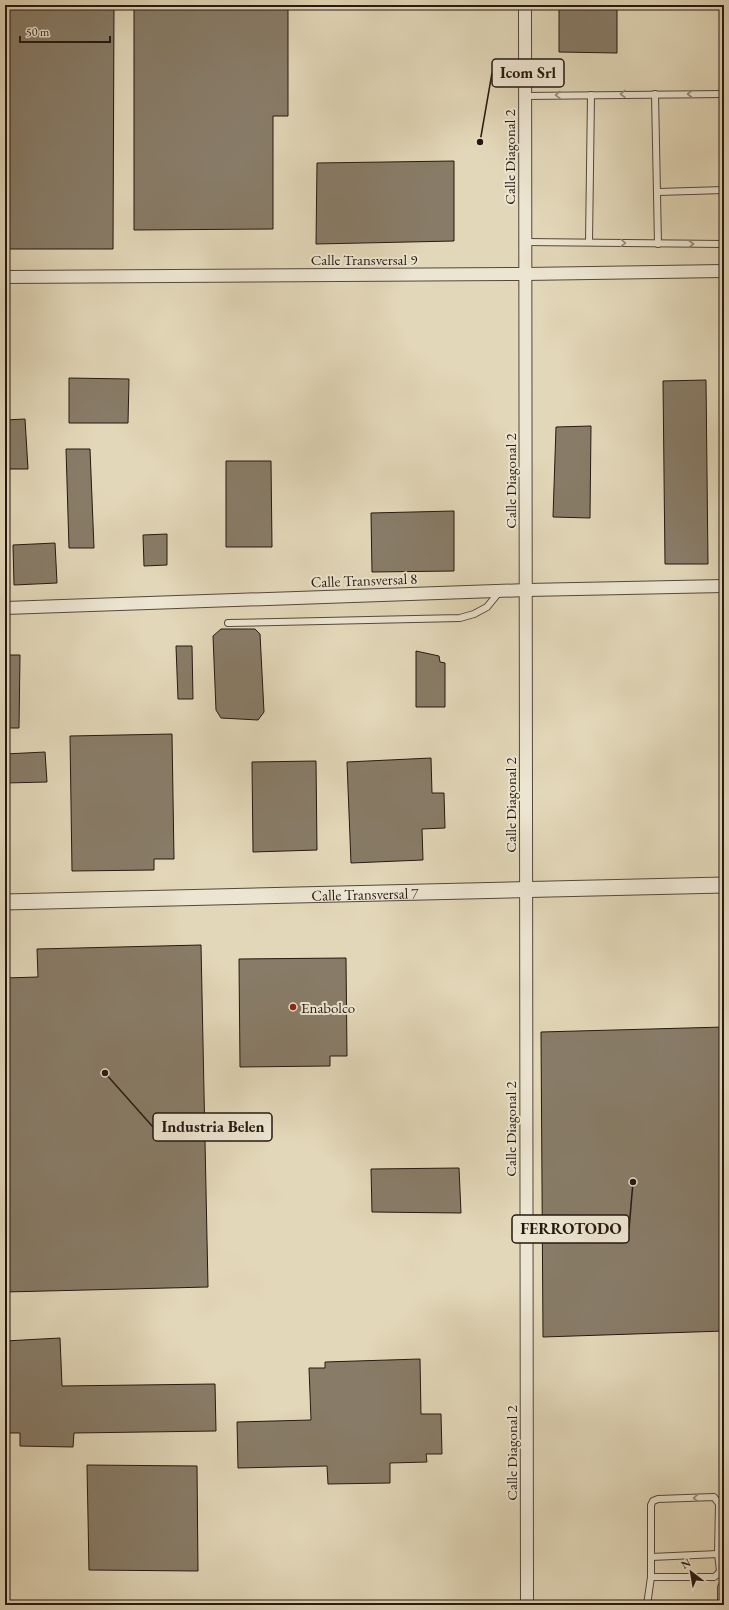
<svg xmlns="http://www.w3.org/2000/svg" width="729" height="1610" font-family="'EB Garamond',serif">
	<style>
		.building { fill: #887c68; stroke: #261911 }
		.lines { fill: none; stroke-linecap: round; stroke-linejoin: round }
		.service-casing { stroke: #55483b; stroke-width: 8 }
		.minor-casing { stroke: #55483b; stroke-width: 14 }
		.tertiary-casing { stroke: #55483b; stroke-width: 17 }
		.service { stroke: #ece5d1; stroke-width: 6 }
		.minor { stroke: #ece5d1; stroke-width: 12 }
		.tertiary { stroke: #ece5d1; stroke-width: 15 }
		.oneway { stroke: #93897b }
		.poi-dot { fill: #8f2418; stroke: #ece5d1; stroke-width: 1.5 }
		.labels { text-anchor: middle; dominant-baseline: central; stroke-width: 4; stroke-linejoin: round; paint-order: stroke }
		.street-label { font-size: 15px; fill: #261911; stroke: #ece5d1 }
		.poi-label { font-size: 15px; fill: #261911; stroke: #ece5d1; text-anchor: start }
		.leader { fill: none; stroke: #261911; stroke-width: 1.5 }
		.callout-dot { fill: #261911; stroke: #ece5d1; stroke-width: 1.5 }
		.callout { fill: #ece5d1; stroke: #261911; stroke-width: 1.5 }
		.callout-label { font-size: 16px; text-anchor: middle; font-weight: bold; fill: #261911 }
	</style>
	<rect width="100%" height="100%" fill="#e2d7b8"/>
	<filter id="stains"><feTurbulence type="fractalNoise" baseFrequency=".005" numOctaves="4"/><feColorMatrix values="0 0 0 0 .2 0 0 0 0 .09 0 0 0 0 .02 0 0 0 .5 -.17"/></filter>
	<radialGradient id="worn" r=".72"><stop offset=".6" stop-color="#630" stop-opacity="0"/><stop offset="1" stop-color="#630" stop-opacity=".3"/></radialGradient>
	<g class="building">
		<path d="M5 5H114L113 249H5Z"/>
		<path d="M134 5H288V116H273V229L134 230Z"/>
		<path d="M559 5H617V53L559 52Z"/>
		<path d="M454 161V241L316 244 317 163Z"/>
		<path d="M69 378 129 379 128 423H69Z"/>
		<path d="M706 380 708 564H665L663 381Z"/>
		<path d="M25 419 28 469H5V420Z"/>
		<path d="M591 426 590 518 553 517 556 427Z"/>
		<path d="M66 449H90L94 548H69Z"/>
		<path d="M226 461H271L272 547H226Z"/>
		<path d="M454 511V571L372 572 371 513Z"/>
		<path d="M167 534V565L144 566 143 535Z"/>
		<path d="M55 543 57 583 14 585 13 545Z"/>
		<path d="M221 629H255L260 634 264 712 258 720 221 718 216 710 213 636Z"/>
		<path d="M176 646H192L193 699H178Z"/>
		<path d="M416 651 439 656 440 662 445 663V707H416Z"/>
		<path d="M5 655H20L19 728H5Z"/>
		<path d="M172 734 174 859H154V870L72 871 70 736Z"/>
		<path d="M45 752 47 782 5 783V754Z"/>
		<path d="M431 758 432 793H444L445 828 422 829 423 860 351 863 347 762Z"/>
		<path d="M316 761 317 850 253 852 252 762Z"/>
		<path d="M201 945 208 1287 5 1292V1142H8L5 978 38 977 37 949Z"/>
		<path d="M346 958 347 1056H330V1066L240 1067 239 959Z"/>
		<path d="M724 1027V1331L543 1337 541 1032Z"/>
		<path d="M459 1168 461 1213 372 1212 371 1169Z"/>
		<path d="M60 1338 62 1386 215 1384 216 1431 74 1433 73 1447 20 1446V1433H5V1341Z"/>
		<path d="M420 1359 421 1414H441L442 1454H426L427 1462 390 1463V1483L328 1484 327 1466 238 1468 237 1422 311 1420 309 1368H325V1362Z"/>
		<path d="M87 1465 197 1466 198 1571 89 1570Z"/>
	</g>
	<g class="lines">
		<defs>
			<g id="service">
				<path d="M655 94 658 244"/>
				<path d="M525 96 724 94"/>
				<path d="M658 192 724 190"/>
				<path d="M525 242 724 244"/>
				<path d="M589 242 591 95"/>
				<path d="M228 623 460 618 474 614 487 607 500 591"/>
				<path d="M651 1557 718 1554"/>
				<path d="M647 1605 651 1577V1505L653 1501 658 1499 714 1497 719 1504 718 1554 720 1571 717 1575 714 1577H651"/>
				<path d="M721 1605V1587L724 1583"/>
			</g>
			<g id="minor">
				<path d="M525 5 527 1605"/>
				<path d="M5 277 525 274 724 271"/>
				<path d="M5 608 527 590 724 586"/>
			</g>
			<g id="tertiary">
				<path id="s1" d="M5 902 724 885"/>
			</g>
		</defs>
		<use href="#service" class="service-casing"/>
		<use href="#minor" class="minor-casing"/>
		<use href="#tertiary" class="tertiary-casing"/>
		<use href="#service" class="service"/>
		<use href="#minor" class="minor"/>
		<use href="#tertiary" class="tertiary"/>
	</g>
	<defs><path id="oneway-chevron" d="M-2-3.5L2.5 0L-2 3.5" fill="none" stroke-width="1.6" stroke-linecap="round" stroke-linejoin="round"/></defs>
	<g class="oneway">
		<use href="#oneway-chevron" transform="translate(623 94) rotate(179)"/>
		<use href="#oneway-chevron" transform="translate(690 94) rotate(-180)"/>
		<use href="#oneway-chevron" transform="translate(558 95) rotate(179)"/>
		<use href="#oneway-chevron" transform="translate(623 243) rotate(1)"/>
		<use href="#oneway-chevron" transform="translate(691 244)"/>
		<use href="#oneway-chevron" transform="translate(696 1498) rotate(178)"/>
	</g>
	<circle class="poi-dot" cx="293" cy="1007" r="4"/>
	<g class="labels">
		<g class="street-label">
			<text transform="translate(509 157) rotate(-90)">Calle Diagonal 2</text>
			<text x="364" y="259">Calle Transversal 9</text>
			<text transform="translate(510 481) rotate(-90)">Calle Diagonal 2</text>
			<text transform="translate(364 580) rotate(-2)">Calle Transversal 8</text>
			<text transform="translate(510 805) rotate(-90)">Calle Diagonal 2</text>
			<text stroke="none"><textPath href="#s1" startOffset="360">Calle Transversal 7</textPath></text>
			<text transform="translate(510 1129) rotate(-90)">Calle Diagonal 2</text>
			<text transform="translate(511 1453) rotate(-90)">Calle Diagonal 2</text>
		</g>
		<g class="poi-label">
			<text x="301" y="1007">Enabolco</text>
		</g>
	</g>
	<path class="leader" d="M480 142L492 73M105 1073L153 1127M633 1182L629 1229"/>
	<g class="callout-dot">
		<circle cx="480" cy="142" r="4"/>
		<circle cx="105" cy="1073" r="4"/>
		<circle cx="633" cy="1182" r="4"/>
	</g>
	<g class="callout">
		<rect x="492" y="59" width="72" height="28" rx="4"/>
		<rect x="153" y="1113" width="119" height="28" rx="4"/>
		<rect x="512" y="1215" width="117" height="28" rx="4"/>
	</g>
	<g class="callout-label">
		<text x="528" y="78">Icom Srl</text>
		<text x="213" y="1132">Industria Belen</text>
		<text x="571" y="1234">FERROTODO</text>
	</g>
	<rect width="729" height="1610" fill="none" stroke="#e2d7b8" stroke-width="20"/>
	<rect x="6" y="6" width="717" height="1598" fill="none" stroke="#261911" stroke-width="2"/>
	<rect x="10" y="10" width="709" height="1590" fill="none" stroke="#261911"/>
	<g transform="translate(691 1572) rotate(329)" stroke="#ece5d1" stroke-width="3" paint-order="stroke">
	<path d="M0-3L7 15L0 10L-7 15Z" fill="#261911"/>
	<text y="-6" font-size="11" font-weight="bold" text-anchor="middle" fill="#261911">N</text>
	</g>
	<path d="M20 36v6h90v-6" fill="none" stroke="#261911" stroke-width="2"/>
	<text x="26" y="36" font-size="12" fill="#261911" stroke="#ece5d1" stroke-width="3" paint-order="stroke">50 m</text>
	<rect width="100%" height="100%" filter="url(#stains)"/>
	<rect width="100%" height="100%" fill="url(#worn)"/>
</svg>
